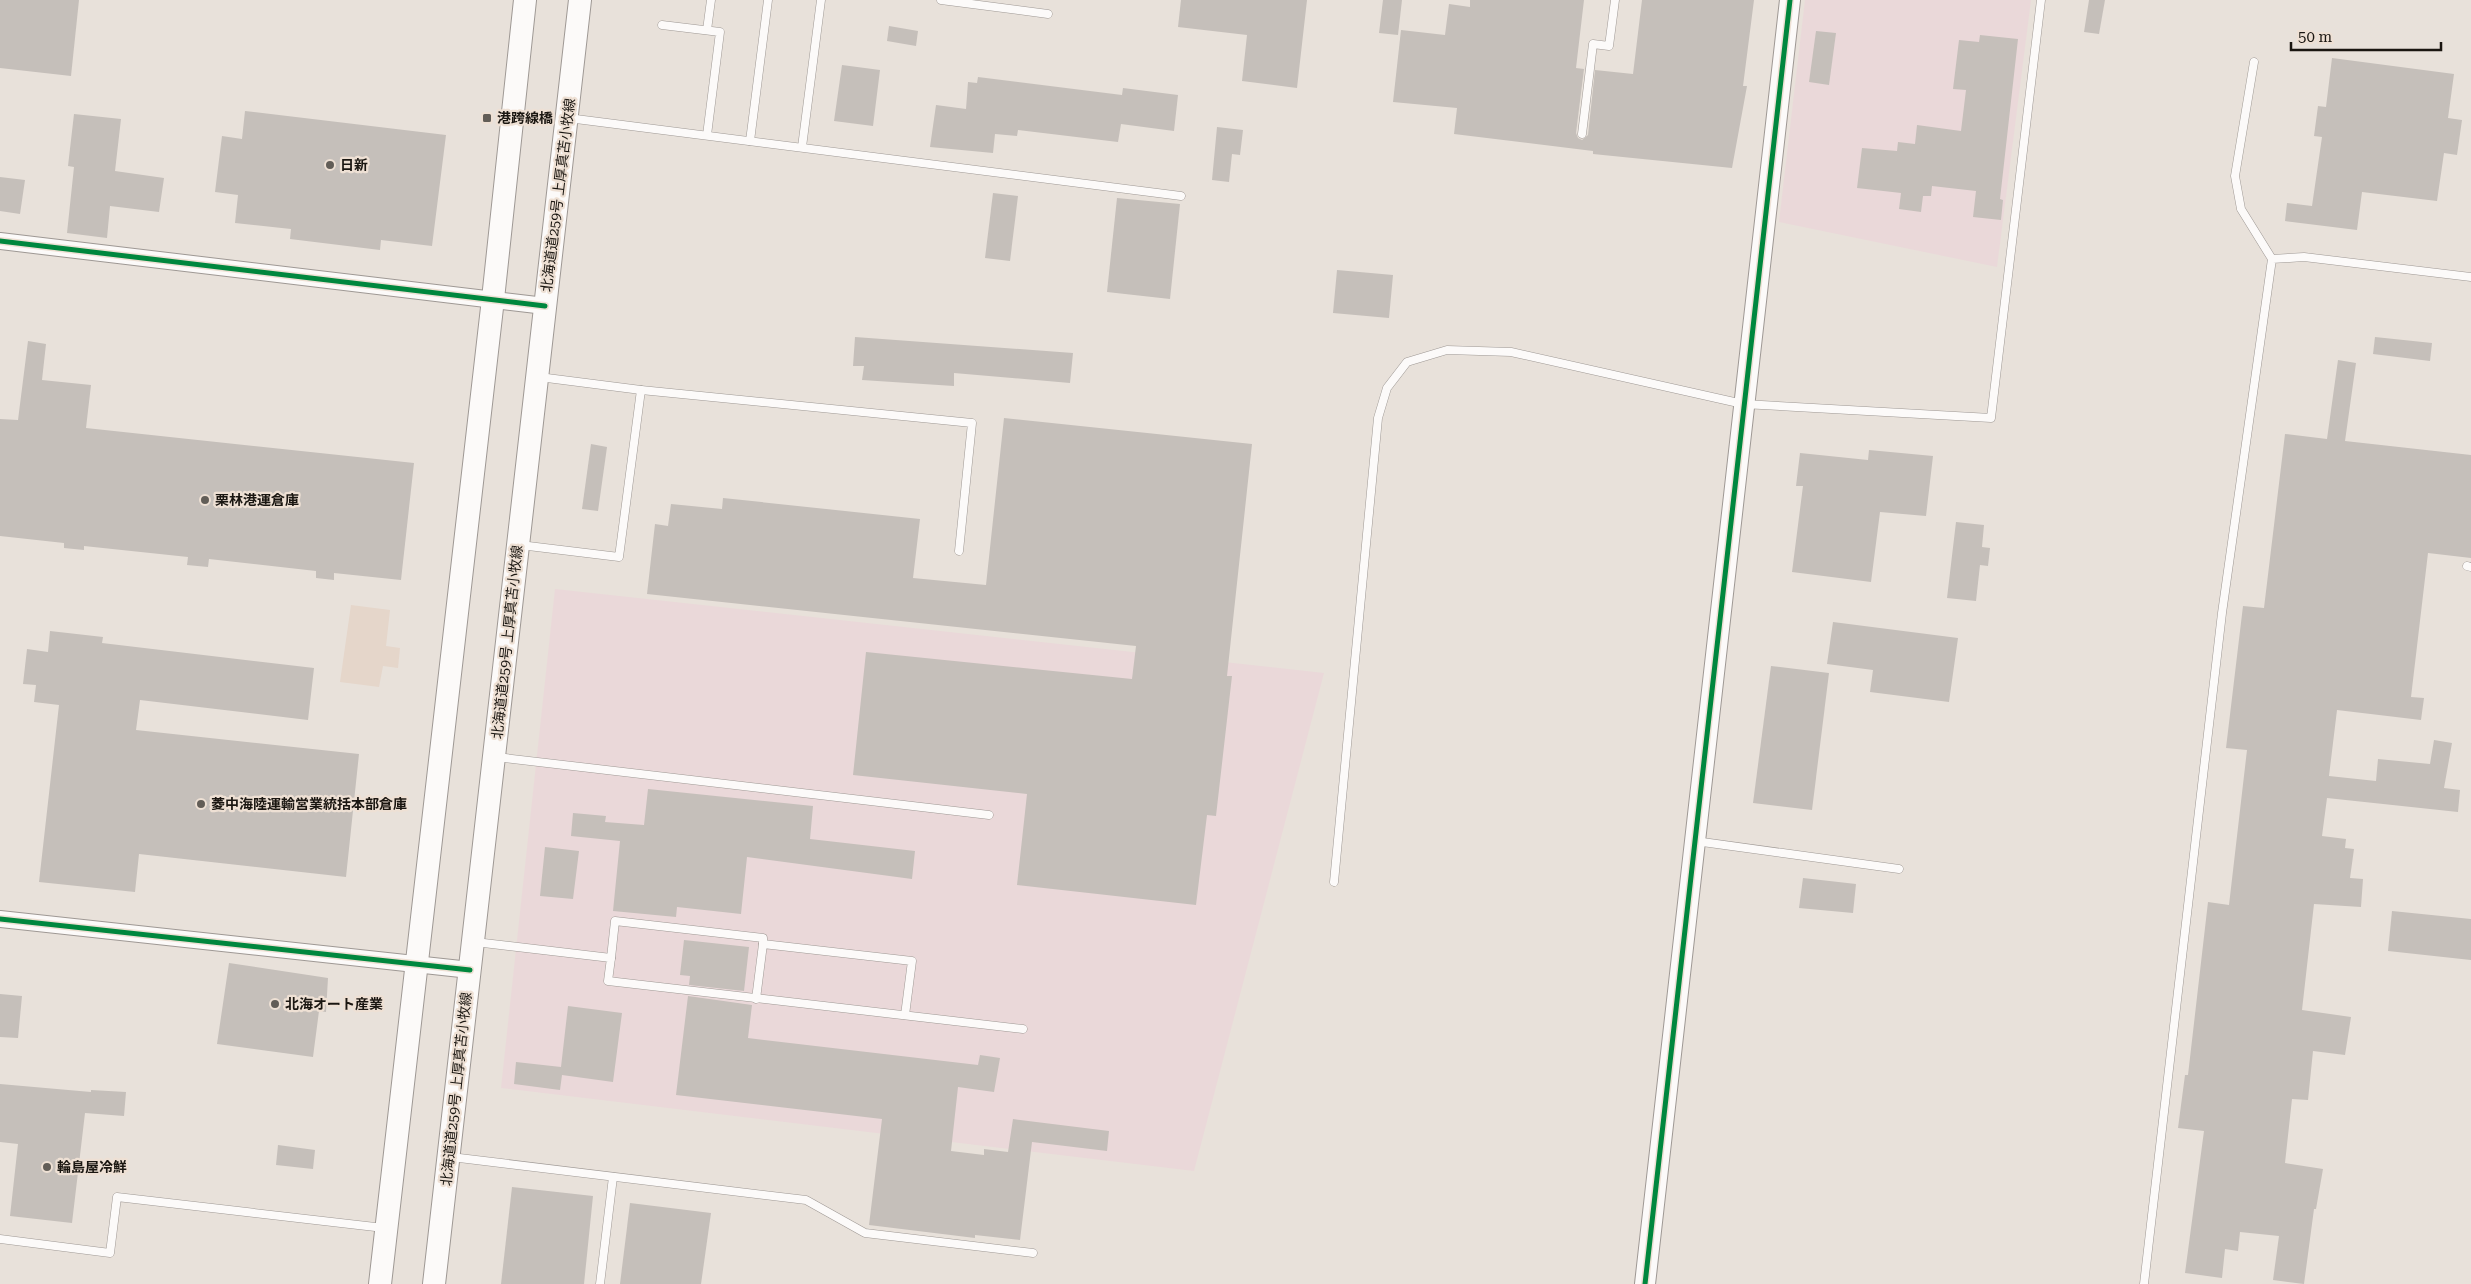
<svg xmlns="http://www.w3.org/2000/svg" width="2471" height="1284" font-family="'Roboto Serif','Noto Sans JP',serif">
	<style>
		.built { fill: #e5d6ca }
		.industrial { fill: #ead8d9 }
		.building { fill: #c5bfba }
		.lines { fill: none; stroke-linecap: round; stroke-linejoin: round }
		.service-casing { stroke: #9e9894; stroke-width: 9 }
		.minor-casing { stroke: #9e9894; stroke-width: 18 }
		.tertiary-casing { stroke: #9e9894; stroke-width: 22 }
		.secondary-casing { stroke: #9e9894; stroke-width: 24 }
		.service { stroke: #fcfaf9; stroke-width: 8 }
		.minor { stroke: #fcfaf9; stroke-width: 16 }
		.tertiary { stroke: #fcfaf9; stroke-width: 20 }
		.secondary { stroke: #fcfaf9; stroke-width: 22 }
		.cycleway-casing { stroke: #eee0d4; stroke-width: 8 }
		.cycleway { stroke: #00873e; stroke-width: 5 }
		.poi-dot { fill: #625d57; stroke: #eee0d4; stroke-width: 2 }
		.labels { text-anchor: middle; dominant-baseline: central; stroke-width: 4.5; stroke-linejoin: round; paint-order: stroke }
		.poi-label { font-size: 14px; font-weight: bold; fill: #1a1611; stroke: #eee0d4; text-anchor: start }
		.street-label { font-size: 14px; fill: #1a1611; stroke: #eee0d4 }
	</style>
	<rect width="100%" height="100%" fill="#e8e1da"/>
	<path class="built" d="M351 605 390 610 386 646 400 648 398 668 383 666 379 687 340 682Z"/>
	<g class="industrial">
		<path d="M1805 0H2031L1997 267 1779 222Z"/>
		<path d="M555 589 1324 673 1194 1171 501 1088Z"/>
	</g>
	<g class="building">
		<path d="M0 0H79L71 76 0 68Z"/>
		<path d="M1181 0H1307L1297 88 1242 81 1247 35 1178 27Z"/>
		<path d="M1383 0H1402L1398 35 1379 33Z"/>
		<path d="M1470 0H1584L1576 68 1584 69 1576 133 1578 138 1582 140 1588 135 1595 70 1633 74 1642 0H1754L1743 86H1747L1732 168 1593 154V151L1454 134 1457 108 1393 102 1401 30 1445 35 1449 4 1470 7Z"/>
		<path d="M2089 0H2105L2099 34 2084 32Z"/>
		<path d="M889 26 918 31 916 46 887 41Z"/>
		<path d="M1816 31 1836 33 1829 85 1809 82Z"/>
		<path d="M1980 35 2018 39 2000 199 2003 200 2001 220 1973 217 1976 191 1932 186 1931 196H1923L1921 212 1899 209 1901 193 1857 188 1862 148 1897 151 1898 142 1915 144 1917 125 1961 131 1966 90 1953 89 1959 40 1979 42Z"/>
		<path d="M2332 58 2454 74 2448 118 2462 120 2457 155 2444 153 2437 201 2362 192 2357 230 2285 221 2287 203 2312 206 2322 137 2314 136 2318 106 2326 107Z"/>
		<path d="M842 65 880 70 873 126 834 121Z"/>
		<path d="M978 77 1122 95 1123 88 1178 95 1174 131 1121 124 1118 142 1018 130 1017 136 995 134 993 153 930 147 936 105 966 109 968 82 977 83Z"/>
		<path d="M245 111 446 135 432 246 381 240 380 250 290 239 291 229 235 223 238 195 215 192 222 136 242 139Z"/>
		<path d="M74 114 121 119 115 171 164 178 159 212 110 206 107 238 67 233 74 167 68 166Z"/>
		<path d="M1217 127 1243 130 1240 155 1232 154 1229 182 1212 180Z"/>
		<path d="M0 177 25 180 20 214 0 211Z"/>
		<path d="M993 193 1018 196 1010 261 985 258Z"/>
		<path d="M1117 198 1180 204 1170 299 1107 292Z"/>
		<path d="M1337 270 1393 275 1389 318 1333 313Z"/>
		<path d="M855 337 1073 353 1070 383 954 373V386L862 380 864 366H853Z"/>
		<path d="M2375 337 2432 343 2430 361 2373 354Z"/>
		<path d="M28 341 46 344 42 380 91 385 86 428 414 463 401 580 334 573V580L316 578V571L209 559 208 567 187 565 188 557 84 546V550L64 548V543L0 536V419L18 420Z"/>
		<path d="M2338 360 2356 363 2345 441 2471 455V558L2428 553 2411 697 2424 698 2421 720 2337 710 2329 776 2376 781 2378 759 2430 764 2434 740 2452 743 2444 788 2460 790 2458 812 2327 798 2322 836 2346 839 2345 848 2354 849 2350 878 2363 879 2361 907 2314 904 2302 1010 2351 1017 2345 1055 2313 1051 2308 1100 2292 1099 2285 1163 2323 1169 2316 1209H2314L2304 1284 2273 1280 2279 1236 2240 1232 2238 1251 2225 1249 2222 1278 2185 1273 2204 1131 2178 1128 2185 1075H2188L2208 902 2229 905 2247 750 2226 748 2243 606 2264 608 2285 434 2327 439Z"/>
		<path d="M1004 418 1252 444 1227 676H1232L1216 816 1207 815 1196 905 1017 885 1027 794 853 775 866 652 1132 679 1136 646 647 594 655 524 668 526 671 504 722 509 723 498 920 519 913 578 986 585Z"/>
		<path d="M591 444 607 447 598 511 582 509Z"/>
		<path d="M1869 450 1933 456 1926 516 1880 512 1871 582 1792 572 1803 486H1796L1800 453 1868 460Z"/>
		<path d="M1956 522 1984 525 1982 547 1990 548 1988 566 1980 565 1976 601 1947 598Z"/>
		<path d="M1833 622 1958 638 1949 702 1870 692 1873 670 1827 664Z"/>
		<path d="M50 631 103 637 102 643 314 668 308 720 140 700 136 730 359 754 346 877 139 854 135 892 39 882 59 705 34 702 36 685 23 684 27 649 48 652Z"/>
		<path d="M1771 666 1829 673 1812 810 1753 803Z"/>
		<path d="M648 789 813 806 810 839 915 851 912 879 747 857 741 914 677 907 676 917 613 911 620 841 571 836 573 813 606 816 605 822 644 825Z"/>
		<path d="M545 847 579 851 573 899 540 896Z"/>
		<path d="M1803 878 1856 884 1853 913 1799 908Z"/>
		<path d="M2392 911 2471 919V960L2388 951Z"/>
		<path d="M684 940 749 947 744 991 689 985 690 976 680 975Z"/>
		<path d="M229 963 328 978 326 1012 319 1011 313 1057 217 1044Z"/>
		<path d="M0 994 22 996 18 1038 0 1037Z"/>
		<path d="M688 996 752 1005 748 1038 978 1065 980 1055 1000 1058 994 1092 958 1087 951 1151 984 1155V1149L1008 1152 1013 1119 1109 1131 1107 1151 1032 1142 1020 1240 975 1235V1238L869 1225 882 1119 676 1095Z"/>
		<path d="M568 1006 622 1013 613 1082 562 1075 560 1090 514 1084 516 1062 561 1067Z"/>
		<path d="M0 1084 91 1092V1090L126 1092 124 1116 85 1113 72 1223 10 1216 18 1144 0 1142Z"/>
		<path d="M278 1145 315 1150 313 1169 276 1165Z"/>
		<path d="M512 1187 593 1196 584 1284H501Z"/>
		<path d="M630 1203 711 1213 701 1284H620Z"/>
	</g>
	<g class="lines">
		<defs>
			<g id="service">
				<path d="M941 0 1048 14"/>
				<path d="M662 25 720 32 707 135"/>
				<path d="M707 30 711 0"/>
				<path d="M2254 62 2235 176 2241 209 2272 259"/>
				<path d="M568 118 1181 196"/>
				<path d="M1582 134 1593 44 1609 46 1615 0"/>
				<path d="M750 141 768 0"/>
				<path d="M802 147 821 0"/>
				<path d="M641 390 972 423 959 551"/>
				<path d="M520 545 619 557 641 390 539 377"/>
				<path d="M2467 566 2471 567"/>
				<path d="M496 757 989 815"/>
				<path d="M1695 841 1899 869"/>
				<path d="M1334 882 1378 418 1387 388 1407 362 1447 350 1511 352 1743 404 1991 418 2041 0"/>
				<path d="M475 942 611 958 608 981 1023 1029"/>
				<path d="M611 958 615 921 763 938V944"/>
				<path d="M756 999 763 944 912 961 905 1015"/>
				<path d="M451 1157 806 1200 865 1233 1033 1253"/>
				<path d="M0 1239 110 1253 117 1197 384 1228"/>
				<path d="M600 1284 613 1177"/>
				<path d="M2144 1284 2222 613 2272 259 2304 257 2471 277"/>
			</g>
			<g id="minor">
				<path d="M0 241 545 306"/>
				<path d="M0 919 470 970"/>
			</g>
			<path id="tertiary" d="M1645 1284 1790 0"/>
			<g id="secondary">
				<path d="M380 1284 493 299 525 0"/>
				<path d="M434 1284 580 0"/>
			</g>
		</defs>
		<use href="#service" class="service-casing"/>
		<use href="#minor" class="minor-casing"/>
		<use href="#tertiary" class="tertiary-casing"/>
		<use href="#secondary" class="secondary-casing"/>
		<use href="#service" class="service"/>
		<use href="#minor" class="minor"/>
		<use href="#tertiary" class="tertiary"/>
		<use href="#secondary" class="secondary"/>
		<defs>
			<g id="cycleway">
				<path d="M0 241 545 306"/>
				<path d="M0 919 470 970"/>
				<path d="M1645 1284 1790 0"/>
			</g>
		</defs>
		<use href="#cycleway" class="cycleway-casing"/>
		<use href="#cycleway" class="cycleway"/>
	</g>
	<g class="poi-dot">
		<rect x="482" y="113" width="10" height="10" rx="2.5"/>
		<circle cx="330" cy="165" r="5"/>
		<circle cx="205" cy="500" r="5"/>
		<circle cx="201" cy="804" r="5"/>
		<circle cx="275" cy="1004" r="5"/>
		<circle cx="47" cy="1167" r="5"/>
	</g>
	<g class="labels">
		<g class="poi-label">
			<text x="497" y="118">港跨線橋</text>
			<text x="340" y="165">日新</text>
			<text x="215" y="500">栗林港運倉庫</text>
			<text x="211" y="804">菱中海陸運輸営業統括本部倉庫</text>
			<text x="285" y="1004">北海オート産業</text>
			<text x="57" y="1167">輪島屋冷鮮</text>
		</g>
		<g class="street-label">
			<text transform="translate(558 195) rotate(-83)">北海道道259号 上厚真苫小牧線</text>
			<text transform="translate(507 642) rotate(-84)">北海道道259号 上厚真苫小牧線</text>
			<text transform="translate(456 1089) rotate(-84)">北海道道259号 上厚真苫小牧線</text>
		</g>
	</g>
	<path d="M2291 42v8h150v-8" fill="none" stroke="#1a1611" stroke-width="2.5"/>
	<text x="2298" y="42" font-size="15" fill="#1a1611" stroke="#eee0d4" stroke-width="4" paint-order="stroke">50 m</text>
</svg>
